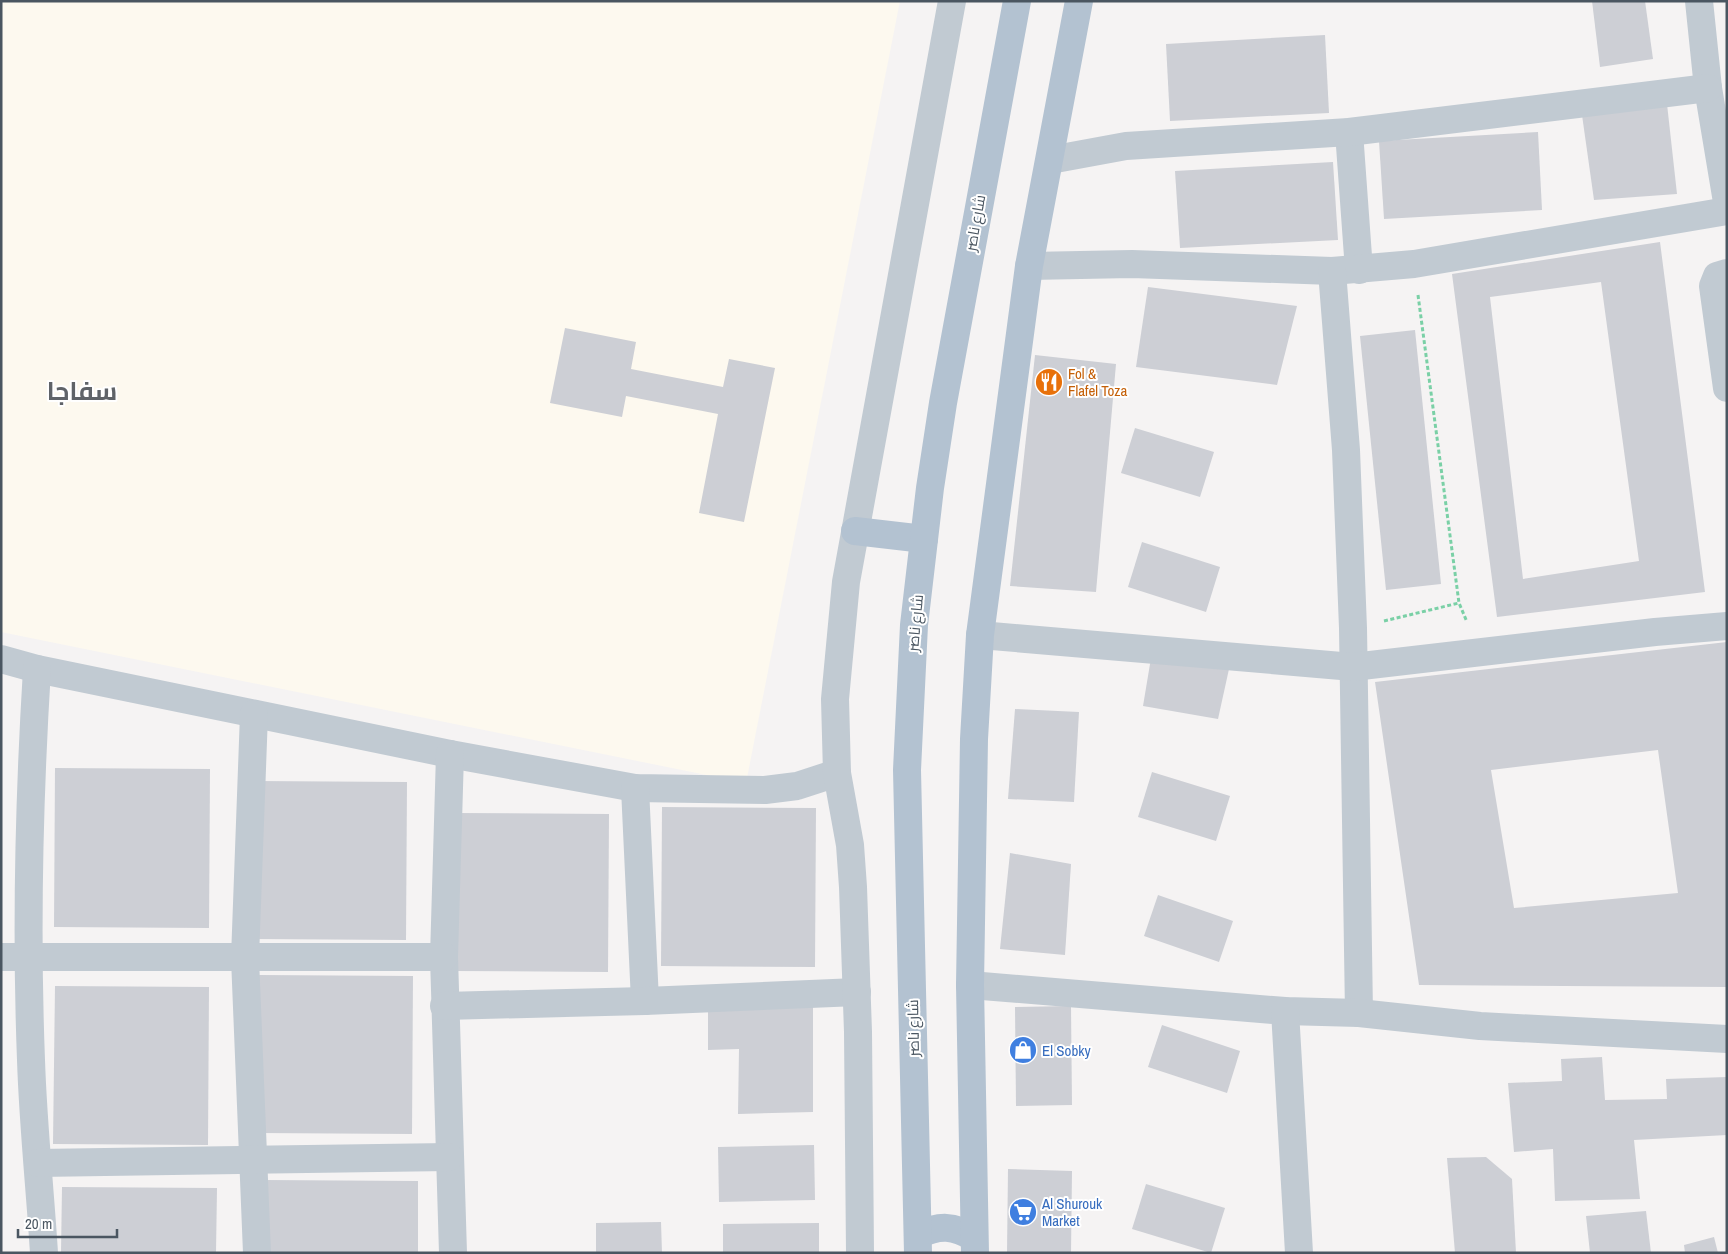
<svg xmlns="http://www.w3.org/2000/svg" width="1728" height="1254" font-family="'Archivo Narrow',Cairo,sans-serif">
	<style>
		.commercial { fill: #fdf9ef }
		.building { fill: #cdcfd5; fill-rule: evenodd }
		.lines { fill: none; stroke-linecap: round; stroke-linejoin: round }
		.path { stroke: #7ad0a6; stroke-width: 3; stroke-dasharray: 4 2.5; stroke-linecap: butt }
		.minor { stroke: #c1cad2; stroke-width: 28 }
		.major { stroke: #b3c2d1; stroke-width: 28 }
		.labels { text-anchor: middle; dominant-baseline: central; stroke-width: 4; stroke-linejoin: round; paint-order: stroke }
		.street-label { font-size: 15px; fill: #4a5661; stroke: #fff }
		.food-label { font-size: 15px; fill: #c56008; stroke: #fff; text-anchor: start }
		.shop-label { font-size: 15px; fill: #366cbe; stroke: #fff; text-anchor: start }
		.town-label { font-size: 25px; font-weight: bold; fill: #5f6368; stroke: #fff }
	</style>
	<rect width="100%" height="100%" fill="#f5f3f3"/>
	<path class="commercial" d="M1 1H900L746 783 1 632Z"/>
	<g class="building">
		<path d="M1592 1H1645L1653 59 1600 67Z"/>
		<path d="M1325 35 1329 113 1170 121 1166 44Z"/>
		<path d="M1667 104 1677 194 1594 200 1582 115Z"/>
		<path d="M1538 132 1542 210 1384 219 1379 141Z"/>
		<path d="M1333 162 1338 240 1180 248 1175 171Z"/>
		<path d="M1660 242 1705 592 1497 617 1452 274ZM1601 282 1639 561 1523 579 1490 297Z"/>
		<path d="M1148 287 1297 306 1277 385 1136 367Z"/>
		<path d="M565 328 636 342 631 369 723 387 729 359 775 368 744 522 699 513 718 414 626 396 622 417 550 403Z"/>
		<path d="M1415 330 1441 584 1386 590 1360 336Z"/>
		<path d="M1035 355 1116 364 1096 592 1010 586Z"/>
		<path d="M1135 428 1214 452 1200 497 1121 473Z"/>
		<path d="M1142 542 1220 567 1206 612 1128 587Z"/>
		<path d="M1727 642V987L1419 985 1375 682ZM1658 750 1678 893 1514 908 1491 770Z"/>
		<path d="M1151 658 1229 669 1218 719 1143 706Z"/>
		<path d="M1015 709 1079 712 1074 802 1008 799Z"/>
		<path d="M55 768 210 769 209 928 54 927Z"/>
		<path d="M1152 772 1230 796 1216 841 1138 817Z"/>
		<path d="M253 781 407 782 406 940 252 939Z"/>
		<path d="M662 807 816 808 815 967 661 966Z"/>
		<path d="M455 813 609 814 608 972 453 971Z"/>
		<path d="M1010 853 1071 864 1065 955 1000 949Z"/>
		<path d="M1158 895 1233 921 1219 962 1144 936Z"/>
		<path d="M259 975 413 976 412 1134 258 1133Z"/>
		<path d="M55 986 209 987 208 1145 53 1144Z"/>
		<path d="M708 1001H813V1112L738 1114 739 1049 708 1050Z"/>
		<path d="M1071 1006 1072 1105 1016 1106 1015 1007Z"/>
		<path d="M1162 1025 1240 1051 1227 1093 1148 1067Z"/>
		<path d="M1602 1057 1605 1100 1667 1099 1666 1079 1727 1077V1135L1634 1140 1640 1199 1555 1201 1553 1149 1514 1152 1508 1083 1562 1081 1561 1059Z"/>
		<path d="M814 1145 815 1200 719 1202 718 1147Z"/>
		<path d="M1486 1157 1512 1179 1516 1253H1455L1447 1158Z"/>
		<path d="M1008 1169 1072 1171 1071 1253H1007Z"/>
		<path d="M264 1180 418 1181V1253H263Z"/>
		<path d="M1146 1184 1225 1208 1211 1253 1132 1229Z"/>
		<path d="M62 1187 217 1188 216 1253H61Z"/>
		<path d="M1646 1211 1651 1253H1590L1586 1216Z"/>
		<path d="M661 1222 662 1253H596V1223Z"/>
		<path d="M819 1223V1253H723V1224Z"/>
		<path d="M1714 1237 1718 1253H1685L1684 1245Z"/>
	</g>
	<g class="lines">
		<g class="path">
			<path d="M1418 295 1459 603 1467 622"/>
			<path d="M1384 621 1459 603"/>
		</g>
		<g class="minor">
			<path d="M1699 1 1708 88 1727 202"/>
			<path d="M1349 132 1359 270"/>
			<path d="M1050 160 1126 146 1349 132 1708 88"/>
			<path d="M1029 266 1132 264 1332 271 1414 264 1727 211"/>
			<path d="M1332 271 1346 450 1353 628 1359 1013"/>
			<path d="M1727 273 1717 276 1713 286 1727 388"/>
			<path d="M980 635 1353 667 1655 632 1727 626"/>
			<path d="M1 659 37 669 450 754 635 788 765 790 797 786 837 773"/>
			<path d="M37 669C29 799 26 930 31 1060 33 1124 40 1189 44 1253"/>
			<path d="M254 714 245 958 257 1253"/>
			<path d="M450 754 444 957 453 1253"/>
			<path d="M635 788 645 1001"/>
			<path d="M1 957H444"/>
			<path d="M970 985 1285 1011 1359 1013 1480 1026 1727 1039"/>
			<path d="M444 1006 645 1001 857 992"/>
			<path d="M1285 1011 1299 1253"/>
			<path d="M38 1163 449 1157"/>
			<path d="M860 1253 858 1032 853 887 850 845 837 773 835 699 846 582 952 1"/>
		</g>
		<g class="major">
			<path d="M855 531 924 539"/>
			<path d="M918 1235C939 1225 954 1225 974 1238"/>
			<path d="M918 1253 907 770 914 625 930 488 943 403 1017 1"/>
			<path d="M975 1253 970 985 974 739 980 635 1029 266 1079 1"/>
		</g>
	</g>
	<defs>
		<symbol id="restaurant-disc" viewBox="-11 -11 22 22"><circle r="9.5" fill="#e8710a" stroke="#fff"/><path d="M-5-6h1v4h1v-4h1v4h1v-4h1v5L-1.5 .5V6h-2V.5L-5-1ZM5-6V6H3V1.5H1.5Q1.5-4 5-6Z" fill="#fff"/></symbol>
		<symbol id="shop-disc" viewBox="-11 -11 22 22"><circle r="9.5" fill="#3f7fe0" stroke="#fff"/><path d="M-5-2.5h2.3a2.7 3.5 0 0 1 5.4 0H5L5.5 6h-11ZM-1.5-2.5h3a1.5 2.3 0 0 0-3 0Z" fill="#fff"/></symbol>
		<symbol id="supermarket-disc" viewBox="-11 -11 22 22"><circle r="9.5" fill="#3f7fe0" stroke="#fff"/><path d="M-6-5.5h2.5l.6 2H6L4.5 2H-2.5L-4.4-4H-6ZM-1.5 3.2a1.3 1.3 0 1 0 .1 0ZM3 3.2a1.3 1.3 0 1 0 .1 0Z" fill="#fff"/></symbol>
	</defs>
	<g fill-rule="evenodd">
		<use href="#restaurant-disc" x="1033" y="366" width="32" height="32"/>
		<use href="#shop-disc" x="1007" y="1034" width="32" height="32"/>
		<use href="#supermarket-disc" x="1007" y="1196" width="32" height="32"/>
	</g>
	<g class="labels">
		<g class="street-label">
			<text transform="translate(975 223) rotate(-80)">شارع ناصر</text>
			<text transform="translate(915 623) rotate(-85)">شارع ناصر</text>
			<text transform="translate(913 1028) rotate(-91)">شارع ناصر</text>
		</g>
		<g class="food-label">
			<text x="1068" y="373">Fol &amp;<tspan x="1068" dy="17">Flafel Toza</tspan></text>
		</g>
		<g class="shop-label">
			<text x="1042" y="1050">El Sobky</text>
			<text x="1042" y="1203">Al Shurouk<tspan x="1042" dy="17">Market</tspan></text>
		</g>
		<g class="town-label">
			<text x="82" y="391">سفاجا</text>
		</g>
	</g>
	<rect width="1728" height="1254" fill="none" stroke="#4a5661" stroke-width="5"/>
	<path d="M18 1229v8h99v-8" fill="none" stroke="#4a5661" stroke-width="2.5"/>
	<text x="25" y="1229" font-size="15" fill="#4a5661" stroke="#ffffff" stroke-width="4" paint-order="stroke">20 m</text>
</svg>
